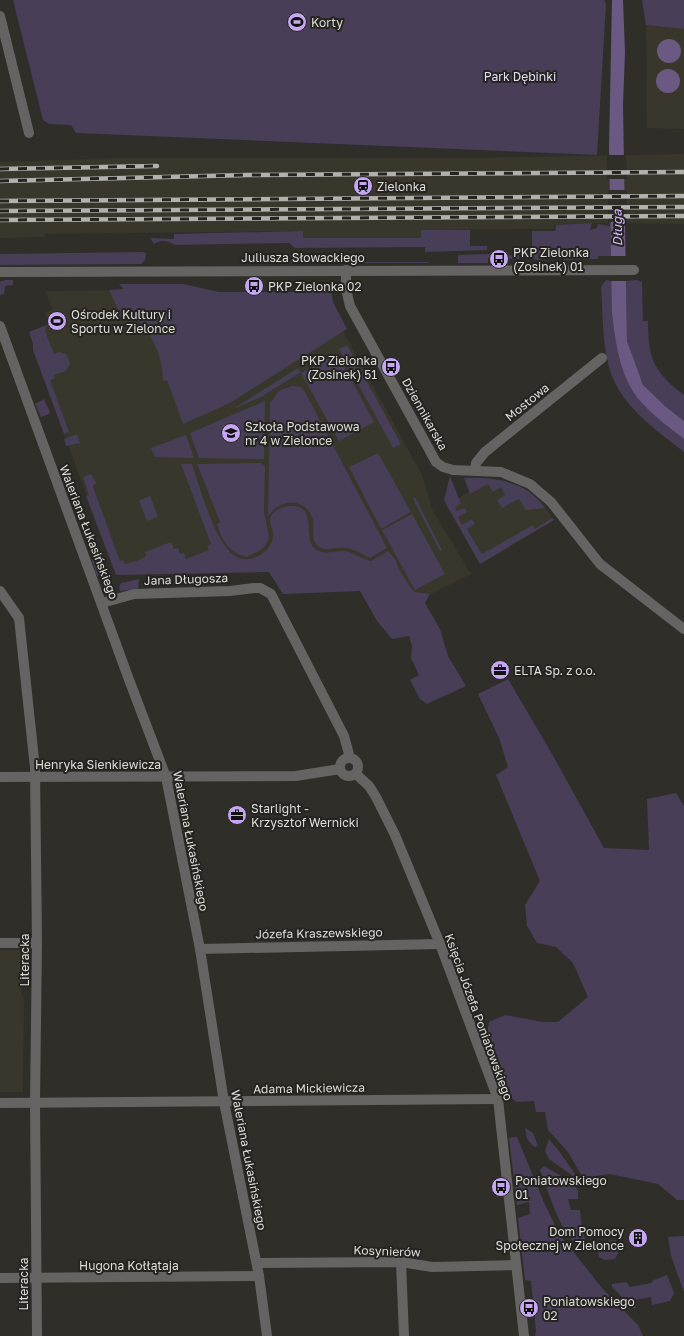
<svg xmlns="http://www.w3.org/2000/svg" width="684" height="1336" font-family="'Golos Text',sans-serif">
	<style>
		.built { fill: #39362b }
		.green { fill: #483e58 }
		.water { fill: #6a5983 }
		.pier { fill: #2f2e29 }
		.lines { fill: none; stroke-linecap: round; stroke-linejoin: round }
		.minor { stroke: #656462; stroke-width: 10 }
		.rail-casing { stroke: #b2b1ad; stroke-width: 4.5 }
		.rail { stroke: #252420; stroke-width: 3; stroke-dasharray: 9; stroke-linecap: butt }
		.labels { text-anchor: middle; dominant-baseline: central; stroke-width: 4; stroke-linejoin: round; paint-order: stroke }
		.poi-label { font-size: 12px; fill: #dfdedb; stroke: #252420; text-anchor: start }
		.park-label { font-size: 12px; fill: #e6dbf7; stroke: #252420 }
		.street-label { font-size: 12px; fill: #dfdedb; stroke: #252420 }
		.water-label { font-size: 13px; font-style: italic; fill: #d3b7fc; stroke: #252420 }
	</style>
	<rect width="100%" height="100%" fill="#2f2e29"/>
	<g class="built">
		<path d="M646 25 684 29V129L647 128Z"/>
		<path d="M684 154V224L592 223 554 225V229L422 230 421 238H303L302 231 45 234V237L0 238V162L120 158H470Z"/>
		<path d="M124 290 343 331 422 475 433 511 471 574 377 621 360 591 283 594 269 572 116 575 33 350V344L29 332 47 325 49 323 45 313 52 309 46 291Z"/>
		<path d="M492 479 543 504 554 520 480 564 446 505Z"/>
		<path d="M0 950H21V994L24 999 23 1092H0Z"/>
	</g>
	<g class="green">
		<path d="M13 0H604L606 4 597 155 76 133 71 125 49 124 43 120Z"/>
		<path d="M642 0H684V29L646 25Z"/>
		<path d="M592 223 590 230 597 228 598 224 610 226 611 256H598V259L564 260 563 254H543L542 260H536L532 257V231H555L556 225Z"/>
		<path d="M421 230H470V246H487V250L425 252V247L295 248 289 243 175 245C167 241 162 239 154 244L150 238 174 239V234L303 231V238H421Z"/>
		<path d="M144 252 146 254 145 260 141 264 0 265V254Z"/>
		<path d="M489 254 493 256 519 255V259L488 258V263H458V255Z"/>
		<path d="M289 262H428L429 263H288Z"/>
		<path d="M5 280H13V285L5 286 4 294 0 295V282Z"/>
		<path d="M606 280 612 281V314L619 356 657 417 684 439V452C654 428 617 404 608 363 602 339 603 312 601 287Z"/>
		<path d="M637 280 642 282 643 321H648C648 359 654 372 684 395V421L653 396 643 385 638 375 627 341 626 281Z"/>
		<path d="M119 284H183L219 292H295L311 285 324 284 331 290 333 302 347 329 230 403 183 424 167 380 163 381C163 357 154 339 139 321H136L134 311 121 316 109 290 124 289Z"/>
		<path d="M47 325 45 331 54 354 59 352 66 354 70 363 66 371 54 375 55 378 50 380 69 432 64 434 33 350V344L29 332Z"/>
		<path d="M347 345 401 444 393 448 339 349Z"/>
		<path d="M337 353 374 422 339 441 301 373Z"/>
		<path d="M298 368 301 372 261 397 233 409Z"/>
		<path d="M292 386 301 387 305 392 387 548 370 558C361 554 355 549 345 548 335 547 326 552 318 546 309 539 316 526 312 517 304 497 278 499 268 517L270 403 280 390Z"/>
		<path d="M44 399 50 412 49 414 41 417 35 404Z"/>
		<path d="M265 401 264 459 199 458 190 433Z"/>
		<path d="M77 434 80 443 66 446 64 439Z"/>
		<path d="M186 435 194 458 155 457 151 448Z"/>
		<path d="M378 453 411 512 381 529 349 467Z"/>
		<path d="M261 463 265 466 264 511 269 538 265 546 259 551 246 557C229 553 222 540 217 524L220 522 197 464Z"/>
		<path d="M181 464H192C200 486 217 556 243 559 258 561 275 547 273 532 272 528 270 524 270 520 270 511 286 504 294 506 317 509 303 536 314 548 322 556 334 551 343 551 353 551 361 559 371 561L388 551 395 559 401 573 414 592 430 594 425 603 440 629 448 656 466 686 427 704 420 699 410 680 419 675 411 658 412 646 409 636 392 639 377 621 360 591 283 594 269 572 116 575 86 496 89 495 83 477 91 474 96 482 93 487 120 561 123 560 125 564 139 560 146 556 145 552 171 542 174 549 178 548 180 554 184 553 186 559 209 550 207 546 211 544Z"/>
		<path d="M450 476 461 504 455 507 457 511 465 508 467 512 458 517 462 525 472 519 475 524 467 529 482 554 533 525 535 529 552 518 554 520 480 564 444 500Z"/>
		<path d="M464 478C494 477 527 481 545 508L526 510 519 499 502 508 497 500 505 495 501 487 493 492 488 484 470 494Z"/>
		<path d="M150 496 158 517 147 521 139 501Z"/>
		<path d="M415 497 442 550 440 551 413 499Z"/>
		<path d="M412 514 445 574 415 590 382 530Z"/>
		<path d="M100 555 105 569 102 574 97 576 92 561 94 557Z"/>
		<path d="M139 579 138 589 120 591 119 587 121 583Z"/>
		<path d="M508 679 551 752 604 848 649 850 647 799 676 793 684 806V1200H677L658 1184 609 1174 583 1178 568 1152 548 1130 545 1112H536L534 1101 516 1102 509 1096 487 1034 489 1022 505 1015 543 1022H558L588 997 573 963 556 947 537 943 527 926 525 905 540 881 496 775 508 767 499 738 478 694Z"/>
		<path d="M525 1128 533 1133 538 1146 534 1147 527 1139Z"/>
		<path d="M517 1137 545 1205 560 1235 602 1288 638 1325 643 1336H535L536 1331 531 1281 525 1280 518 1218 530 1214 529 1202 517 1205 509 1138Z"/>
		<path d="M549 1139 559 1151 575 1174 573 1176 549 1159 545 1151Z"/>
		<path d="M544 1166 573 1183 578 1191V1199H568L571 1210H580L582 1229 589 1251 585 1252C560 1236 551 1197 540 1170Z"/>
		<path d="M684 1236V1292L671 1256 668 1237Z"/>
		<path d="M616 1240 618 1253 615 1259 605 1260 599 1257 596 1242Z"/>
		<path d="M667 1275 674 1293 670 1301 652 1305 651 1297 635 1300 636 1308H633L612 1287V1284L626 1282 630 1287 651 1283 654 1280Z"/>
	</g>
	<g class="water">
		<path d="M612 0H623L625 52 623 105 627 341 643 385 665 406 684 421V439C670 428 655 417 642 403 620 379 616 345 612 314L609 147Z"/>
		<circle cx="669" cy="51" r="12"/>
		<circle cx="668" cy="81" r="12"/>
	</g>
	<g class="pier">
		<path d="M607 155H626L627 179H607Z"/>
		<rect x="608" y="190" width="19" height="32"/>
		<path d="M609 256H627L628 281H610Z"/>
	</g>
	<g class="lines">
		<g class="minor">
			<path d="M0 16 29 133"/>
			<path d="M346 270V289L350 306 436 462 443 467 453 470 501 472 530 484 551 502 600 564 684 629"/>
			<path d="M0 272 634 270"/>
			<path d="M0 326 128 677 166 777 200 949 224 1102 259 1276 267 1336"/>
			<path d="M475 470 476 463 485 452 602 358"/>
			<path d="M0 591 19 618 35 768 37 943 35 1103 37 1336"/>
			<path d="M102 603 134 594 230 591 254 588H260L271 594 344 736 350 758"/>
			<circle cx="349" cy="767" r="9"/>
			<path d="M356 774 369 786 376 797 395 835 440 944 498 1099 524 1336"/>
			<path d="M0 777 296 776 340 769"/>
			<path d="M0 943H37"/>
			<path d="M200 949 440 944"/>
			<path d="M0 1103 498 1099"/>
			<path d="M401 1262 404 1336"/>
			<path d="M257 1263 401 1262 432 1267 516 1265"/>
			<path d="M0 1278 259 1276"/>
		</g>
		<defs>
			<g id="rail">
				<path d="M0 169 157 166"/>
				<path d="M0 181 248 175 684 172"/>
				<path d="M0 201 684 196"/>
				<path d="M0 211 684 207"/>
				<path d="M0 220 684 216"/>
			</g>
		</defs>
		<use href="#rail" class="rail-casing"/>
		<use href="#rail" class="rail"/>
	</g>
	<defs>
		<symbol id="stadium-disc" viewBox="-11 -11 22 22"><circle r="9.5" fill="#c5a7f1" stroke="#252420"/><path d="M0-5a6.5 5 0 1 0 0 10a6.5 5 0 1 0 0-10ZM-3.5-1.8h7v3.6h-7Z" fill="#111"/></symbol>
		<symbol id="station-disc" viewBox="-11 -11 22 22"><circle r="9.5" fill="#c5a7f1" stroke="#252420"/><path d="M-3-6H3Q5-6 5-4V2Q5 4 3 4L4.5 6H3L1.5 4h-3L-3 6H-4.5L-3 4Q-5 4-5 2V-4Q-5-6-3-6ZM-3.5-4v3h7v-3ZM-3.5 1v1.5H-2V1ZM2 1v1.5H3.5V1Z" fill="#111"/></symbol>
		<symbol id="bus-disc" viewBox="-11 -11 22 22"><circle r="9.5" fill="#c5a7f1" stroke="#252420"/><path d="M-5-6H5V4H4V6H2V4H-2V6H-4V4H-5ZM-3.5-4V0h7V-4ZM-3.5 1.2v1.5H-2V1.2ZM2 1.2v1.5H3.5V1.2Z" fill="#111"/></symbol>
		<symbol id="school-disc" viewBox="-11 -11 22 22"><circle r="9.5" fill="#c5a7f1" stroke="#252420"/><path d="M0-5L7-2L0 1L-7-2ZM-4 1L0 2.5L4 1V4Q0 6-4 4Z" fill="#111"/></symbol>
		<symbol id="office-disc" viewBox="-11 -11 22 22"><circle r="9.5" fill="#c5a7f1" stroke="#252420"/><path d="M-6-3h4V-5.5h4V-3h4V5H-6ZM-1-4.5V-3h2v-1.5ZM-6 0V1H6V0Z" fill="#111"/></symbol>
		<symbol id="building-disc" viewBox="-11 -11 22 22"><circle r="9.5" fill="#c5a7f1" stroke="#252420"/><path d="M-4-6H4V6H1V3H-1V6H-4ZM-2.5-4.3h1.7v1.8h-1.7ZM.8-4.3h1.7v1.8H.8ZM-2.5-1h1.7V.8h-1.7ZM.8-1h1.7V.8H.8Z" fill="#111"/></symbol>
	</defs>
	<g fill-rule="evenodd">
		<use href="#stadium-disc" x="286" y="11" width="22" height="22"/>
		<use href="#station-disc" x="352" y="175" width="22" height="22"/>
		<use href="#bus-disc" x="488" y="248" width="22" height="22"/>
		<use href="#bus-disc" x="243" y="275" width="22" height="22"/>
		<use href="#stadium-disc" x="46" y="310" width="22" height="22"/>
		<use href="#bus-disc" x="380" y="356" width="22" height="22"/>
		<use href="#school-disc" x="220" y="422" width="22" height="22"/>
		<use href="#office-disc" x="489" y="659" width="22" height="22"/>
		<use href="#office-disc" x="226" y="804" width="22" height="22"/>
		<use href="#bus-disc" x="490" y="1176" width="22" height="22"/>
		<use href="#building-disc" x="627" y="1227" width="22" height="22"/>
		<use href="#bus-disc" x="518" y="1297" width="22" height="22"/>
	</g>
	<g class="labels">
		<g class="poi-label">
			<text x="311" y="22">Korty</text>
			<text x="377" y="186">Zielonka</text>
			<text x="513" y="252">PKP Zielonka<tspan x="513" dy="14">(Zosinek) 01</tspan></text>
			<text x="268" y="286">PKP Zielonka 02</text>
			<text x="71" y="314">Ośrodek Kultury i<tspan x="71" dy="14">Sportu w Zielonce</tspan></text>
			<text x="377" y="360" text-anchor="end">PKP Zielonka<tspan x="377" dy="14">(Zosinek) 51</tspan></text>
			<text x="245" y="426">Szkoła Podstawowa<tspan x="245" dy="14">nr 4 w Zielonce</tspan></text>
			<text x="514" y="670">ELTA Sp. z o.o.</text>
			<text x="251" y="808">Starlight -<tspan x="251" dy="14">Krzysztof Wernicki</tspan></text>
			<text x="515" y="1180">Poniatowskiego<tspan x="515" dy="14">01</tspan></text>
			<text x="624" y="1231" text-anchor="end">Dom Pomocy<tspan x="624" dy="14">Społecznej w Zielonce</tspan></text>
			<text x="543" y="1301">Poniatowskiego<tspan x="543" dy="14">02</tspan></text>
		</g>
		<g class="park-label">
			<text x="520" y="76">Park Dębinki</text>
		</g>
		<g class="street-label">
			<text x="303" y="257">Juliusza Słowackiego</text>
			<text transform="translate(527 402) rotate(-39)">Mostowa</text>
			<text transform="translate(425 414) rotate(61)">Dziennikarska</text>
			<text transform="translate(89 532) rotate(69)">Waleriana Łukasińskiego</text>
			<text transform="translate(186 579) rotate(-2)">Jana Długosza</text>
			<text x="98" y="764">Henryka Sienkiewicza</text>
			<text transform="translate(191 841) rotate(79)">Waleriana Łukasińskiego</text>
			<text transform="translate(319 933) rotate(-1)">Józefa Kraszewskiego</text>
			<text transform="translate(24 960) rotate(-90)">Literacka</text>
			<text transform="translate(479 1017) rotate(70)">Księcia Józefa Poniatowskiego</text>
			<text transform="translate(309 1088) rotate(-1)">Adama Mickiewicza</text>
			<text transform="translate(249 1160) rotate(79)">Waleriana Łukasińskiego</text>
			<text transform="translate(387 1251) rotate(2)">Kosynierów</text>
			<text x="129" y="1265">Hugona Kołłątaja</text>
			<text transform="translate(23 1284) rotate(-90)">Literacka</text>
		</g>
		<g class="water-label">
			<text transform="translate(617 228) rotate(-91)">Długa</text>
		</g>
	</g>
</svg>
